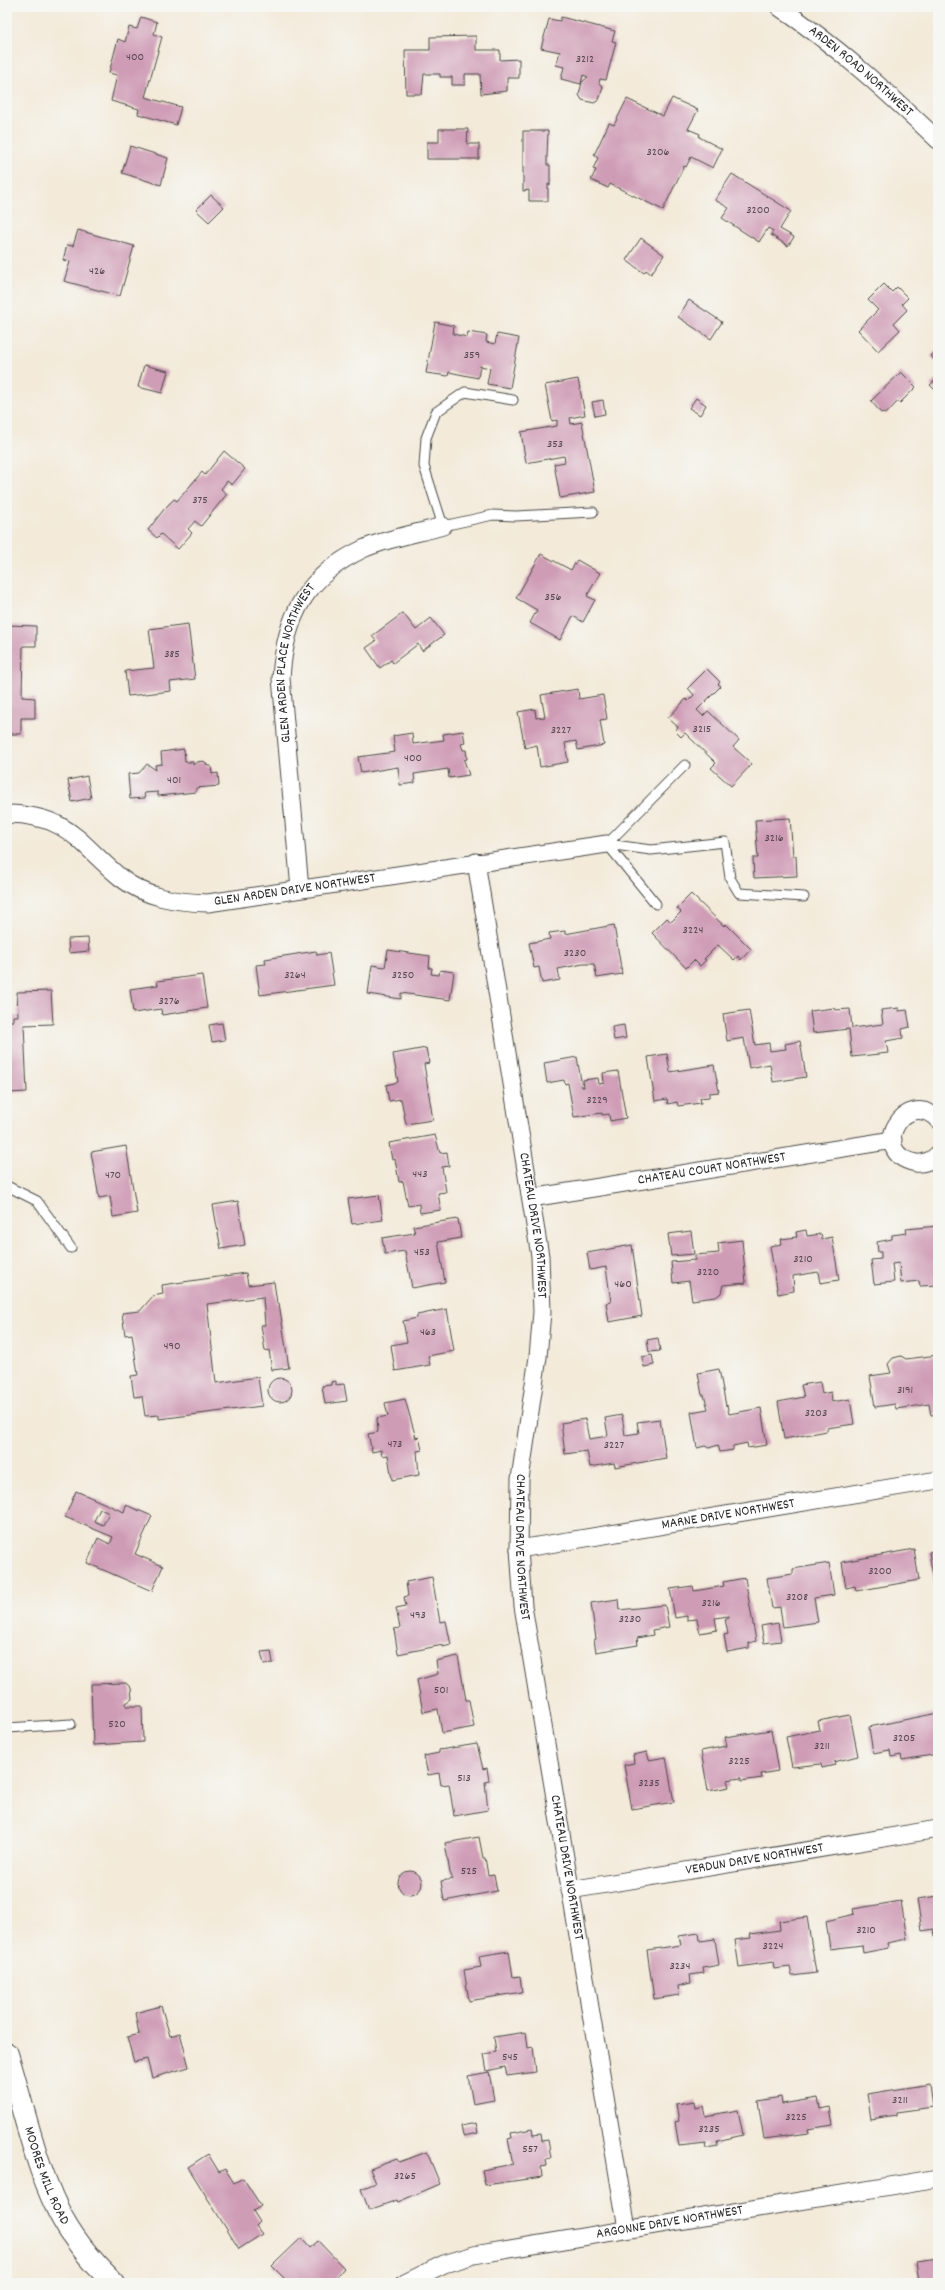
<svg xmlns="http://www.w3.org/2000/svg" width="945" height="2290" font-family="Dekko,sans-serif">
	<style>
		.building { fill: #cf9cb6; fill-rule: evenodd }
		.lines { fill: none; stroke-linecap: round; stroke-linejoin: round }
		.service-casing { stroke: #494845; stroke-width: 11 }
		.minor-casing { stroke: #494845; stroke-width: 19 }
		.tertiary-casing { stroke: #494845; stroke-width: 24 }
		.service { stroke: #fff; stroke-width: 9 }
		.minor { stroke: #fff; stroke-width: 17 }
		.tertiary { stroke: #fff; stroke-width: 22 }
		.labels { text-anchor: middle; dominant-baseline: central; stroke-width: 3.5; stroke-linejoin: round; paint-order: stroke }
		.number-label { font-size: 12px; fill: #54474e }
		.street-label { font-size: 14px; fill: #2b2b2b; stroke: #f6f6f2 }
	</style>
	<rect width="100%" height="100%" fill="#f6f6f2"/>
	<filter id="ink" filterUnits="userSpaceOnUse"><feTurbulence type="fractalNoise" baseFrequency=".025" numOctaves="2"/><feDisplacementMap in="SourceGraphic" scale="8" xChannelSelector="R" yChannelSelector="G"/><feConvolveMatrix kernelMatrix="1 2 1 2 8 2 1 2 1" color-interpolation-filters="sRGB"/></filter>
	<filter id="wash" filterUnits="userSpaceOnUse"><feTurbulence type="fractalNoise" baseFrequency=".012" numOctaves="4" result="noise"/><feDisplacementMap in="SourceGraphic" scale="16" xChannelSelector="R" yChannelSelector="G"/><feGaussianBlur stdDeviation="0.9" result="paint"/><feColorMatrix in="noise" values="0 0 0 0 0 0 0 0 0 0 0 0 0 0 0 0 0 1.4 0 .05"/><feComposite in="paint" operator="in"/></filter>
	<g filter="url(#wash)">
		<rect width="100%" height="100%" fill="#f3ead9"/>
		<g id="blocks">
			<g class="building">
				<path d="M141 17 157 22 154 34 162 37 145 97 181 107 176 125 138 114 139 109 111 101 117 75 109 73 118 39 125 42 129 27 137 29Z"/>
				<path d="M561 17 615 31 612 41 616 42 606 80 600 79 599 83 603 87 599 100 594 103 582 100 579 95 582 82 588 77 583 75 581 84 561 79 564 67 556 65 560 52 541 48 549 19 560 21Z"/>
				<path d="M476 36V50H500V60L519 59V78H507V91L481 94 480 74H465V85H452V77H440V74H424L422 94H406L405 50H430V37Z"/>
				<path d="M672 98 698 110 688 129 700 134 699 137 722 149 713 168 691 157 686 167 684 166 663 210 610 184 608 188 591 180 596 170 593 169 598 158 594 155 609 123 614 125 627 99 663 116Z"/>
				<path d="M439 129H468L467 144H479V159H427V142H439Z"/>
				<path d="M523 131H548L547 156V165H550V185L548 184V201H529V190L523 191Z"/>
				<path d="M130 146 168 158 161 185 122 173Z"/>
				<path d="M732 174 791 211 780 229 794 237 788 246 771 235 773 231 768 228 759 242 722 218 729 208 715 200Z"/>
				<path d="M211 195 224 207 209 222 196 210Z"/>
				<path d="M78 230 134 246 120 296 64 281 70 262 63 260 67 245 73 246Z"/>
				<path d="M641 238 664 255 651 274 646 270 644 273 626 260Z"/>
				<path d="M884 284 892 292 897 287 908 298 902 304 907 310 894 323 900 330 878 351 858 330 878 310 868 300Z"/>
				<path d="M689 300 722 322 711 339 678 317Z"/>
				<path d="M435 322 454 326 453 334 467 337 468 332 487 335 486 342 495 344 497 334 519 338 510 388 487 384 490 368 480 366 478 378 449 372 448 376 426 373Z"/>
				<path d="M938 349V364L931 356Z"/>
				<path d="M144 365 168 371 162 393 138 387Z"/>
				<path d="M901 372 916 387 900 403 898 401 886 414 883 412 881 413 871 401Z"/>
				<path d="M938 378V393L930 385Z"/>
				<path d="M578 379 585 415 570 418 571 424 582 422 595 492 560 498 554 464 565 462 564 456 526 463 521 432 557 426V420L552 421 545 385Z"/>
				<path d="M696 398 706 405 700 415 689 408Z"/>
				<path d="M603 400 605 414 595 416 592 402Z"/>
				<path d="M224 451 245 469 232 485 227 481 221 489 227 494 201 526 195 521 188 529 192 533 178 549 161 534 157 538 148 530 165 508 174 499 177 501 202 472 205 475Z"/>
				<path d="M541 554 571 570 577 560 600 573 587 596 595 600 583 622 573 616 560 640 530 623 537 610 516 598Z"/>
				<path d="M403 613 416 630 431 618 444 635 422 651 418 644 393 663 391 660 380 668 366 648 376 641 372 636Z"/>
				<path d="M188 624 195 679 170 682 171 691 128 696 125 671 154 668 149 629Z"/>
				<path d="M7 625 36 626V646H23L22 697 35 698V718H21V734H9V745H7Z"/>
				<path d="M707 669 720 682 718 684 721 686 697 710 703 716 708 711 739 740 733 747 752 764 731 786 711 768 716 763 685 733 681 737 675 731 678 727 668 718 686 699 688 701 694 695 688 688Z"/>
				<path d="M578 689 579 699 603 695 607 719 600 720 604 745 578 750 576 741 565 743 568 762 540 767 537 745 525 748 518 712 535 709 536 718 545 717 541 695Z"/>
				<path d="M463 731 465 743 461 744 463 750H466L467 759 464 760 469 775 449 778 448 769 414 774 415 783 400 785 398 767 361 773 358 757 395 752 393 736 412 733 413 744 444 740 443 734Z"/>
				<path d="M184 749 185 762H193V765L197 762 204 761 208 766H211L212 774 218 773 219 786 196 788V792L158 796V792L144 793 145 798 130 799 128 774 139 773 147 764 156 770 155 765 162 764 161 752Z"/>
				<path d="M87 776 91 798 72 802 68 780Z"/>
				<path d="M790 818 793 856H796L797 876 754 878 753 858H758L755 820Z"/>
				<path d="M691 894 724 926 726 924 751 949 741 960 738 956 734 960 718 945 704 959 706 960 700 966 694 960 686 968 652 933 667 918 671 922 681 912 677 908Z"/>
				<path d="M614 925 622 974 597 978 594 964H583L558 969 560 980 542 983 539 967 534 968 529 943 550 939 549 933 565 931V934Z"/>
				<path d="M88 938 89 951 69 953 68 939Z"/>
				<path d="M388 950 430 956 429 968H432L431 974 439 975 440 970 454 972 450 1000 401 993V999L368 994 372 965 385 967Z"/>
				<path d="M316 951 317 955 329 953 334 985 260 995 256 965 266 964 265 959Z"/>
				<path d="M202 975 207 1008 162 1015 161 1009 133 1013 130 989 158 985 157 981Z"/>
				<path d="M51 991 53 1024 24 1025 27 1092 7 1093V1021H13V1016H18L17 992Z"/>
				<path d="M834 1008 835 1010 850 1009 852 1028 883 1024 881 1010 899 1008V1011L907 1010 910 1027 902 1029 903 1038 886 1041 888 1053 852 1057 849 1029 813 1033 810 1011Z"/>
				<path d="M749 1010 755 1045 769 1043 770 1051 786 1049 785 1044 800 1041 806 1077 773 1082 770 1064 749 1068 744 1038 727 1041 723 1014Z"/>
				<path d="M222 1023 225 1040 212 1042 209 1025Z"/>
				<path d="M624 1025 626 1038 614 1040 612 1027Z"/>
				<path d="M426 1048 429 1063 424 1064 433 1120 406 1124 401 1099 389 1101 386 1085 398 1082 393 1054Z"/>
				<path d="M667 1054 670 1072 714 1065 719 1092 709 1093V1097L700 1098 701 1103 678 1106 677 1102 668 1104 667 1099 655 1101 648 1057Z"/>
				<path d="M577 1057 582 1087H584L583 1080 598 1078 599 1084 604 1083 603 1073 618 1071 626 1118 610 1121 609 1114 602 1115V1113L574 1117 568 1083 565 1084 564 1080 547 1083 544 1063Z"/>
				<path d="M435 1135 440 1153 447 1152 449 1166 442 1167 446 1192 438 1193 441 1210 420 1213 419 1204 408 1206 403 1181 399 1182 395 1159 392 1160 389 1143Z"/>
				<path d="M126 1146 137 1213 113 1217 110 1196 99 1198 91 1152Z"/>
				<path d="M379 1195 383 1220 352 1224 348 1199Z"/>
				<path d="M238 1201 245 1245 221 1249 213 1205Z"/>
				<path d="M458 1219 461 1238 438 1242 445 1282 412 1288 405 1251 385 1254 382 1238 415 1233 413 1226Z"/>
				<path d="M938 1226V1260H936L938 1285 920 1286 919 1281 901 1283 899 1263 892 1264 894 1282 874 1284 871 1260 881 1259V1252H878L877 1242 892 1239V1235L907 1233 906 1229Z"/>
				<path d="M806 1230 807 1236 821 1234 822 1239 832 1237 839 1280 820 1283 818 1272 793 1276 794 1291 778 1294 770 1246 782 1244 781 1239 797 1237 796 1232Z"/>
				<path d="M691 1231 694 1254 671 1256 668 1234Z"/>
				<path d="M742 1240 746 1283 723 1285 721 1293 716 1297 692 1300 689 1281 673 1283 671 1262 695 1260V1255L719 1253 718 1243Z"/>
				<path d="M632 1245 642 1316 609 1322 606 1303 611 1302 606 1267 590 1270 587 1253Z"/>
				<path d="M246 1273 248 1285 274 1282 277 1303H279L289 1368 272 1370 269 1350 265 1351 261 1325H265L263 1297 207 1304 216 1383 258 1377 262 1406 159 1419V1415L145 1416 142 1396 134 1397 131 1376 138 1375 132 1334 125 1335 122 1313 140 1311 153 1296 163 1294 162 1285Z"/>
				<path d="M447 1309 454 1351 428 1356 430 1365 395 1371 391 1345 407 1342 403 1321 417 1318V1315Z"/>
				<path d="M658 1338 660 1351 649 1352 647 1340Z"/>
				<path d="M652 1355 654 1365 644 1367 642 1357Z"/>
				<path d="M938 1355V1414L931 1415 929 1404 896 1409 895 1404 875 1407 870 1376 891 1373 888 1364 893 1358 901 1356 906 1359Z"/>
				<path d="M719 1369 726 1406 727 1405 729 1414 761 1408 767 1445 748 1448 747 1443 733 1446V1450L720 1452 718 1445 709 1448 705 1446 697 1448 691 1412 708 1409 704 1395H702L698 1373Z"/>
				<circle cx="280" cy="1390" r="12"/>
				<path d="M336 1381V1385L344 1384 347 1401 325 1404 322 1386 331 1385V1382Z"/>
				<path d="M820 1382 822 1394 831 1392 832 1402 850 1399 854 1424 827 1428V1431L784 1439 778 1402 804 1397 801 1385Z"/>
				<path d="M405 1399 416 1438 419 1437 422 1450 417 1451 419 1475 392 1480 388 1455 382 1456 381 1450 372 1452 368 1434 378 1432 377 1418 388 1416 385 1403Z"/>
				<path d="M622 1415 625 1435 639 1433 637 1422 660 1419 666 1458 615 1467 614 1463 590 1467 587 1451 565 1454 561 1423 585 1419 589 1439 608 1436 605 1418Z"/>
				<path d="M76 1491 124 1512 126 1505 152 1516 135 1554 163 1566 152 1591 87 1563 98 1538 110 1544 113 1537 65 1517ZM100 1509 109 1513 103 1525 94 1521Z"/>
				<path d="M914 1549 919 1580 856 1591 855 1586 846 1588 842 1562Z"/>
				<path d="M938 1550V1581L934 1582 929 1552Z"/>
				<path d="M829 1563 834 1595 814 1598 818 1622 783 1627 780 1607 772 1608 767 1578 793 1574V1569Z"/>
				<path d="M432 1577 440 1622 446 1621 451 1645 443 1647V1645L398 1654 394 1629 400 1628 396 1608 406 1606 404 1597 408 1596 406 1582Z"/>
				<path d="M745 1578 756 1641 749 1643V1648L727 1652 724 1635 728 1634 725 1619 728 1618V1616L715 1618 717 1630 700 1633 697 1619 687 1620V1616L675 1618 670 1589 693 1586 694 1591 724 1586 723 1582Z"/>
				<path d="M618 1599 619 1610 665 1605 669 1627 652 1630 653 1635 637 1638 638 1645 596 1652 594 1640 596 1639 591 1603Z"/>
				<path d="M778 1623 781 1641 764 1643 761 1626Z"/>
				<path d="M271 1651 273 1663 264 1664 261 1652Z"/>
				<path d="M458 1656 466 1700H469L474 1727 442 1733 438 1709 423 1712 417 1680 438 1674 436 1661Z"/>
				<path d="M126 1683 131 1688 132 1699 126 1703V1706H142L143 1742 93 1745 91 1684Z"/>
				<path d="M938 1713V1754L902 1760 901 1755 891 1757 890 1750 873 1753 869 1727Z"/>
				<path d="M850 1715 858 1756 834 1762 835 1765 822 1768 821 1764 792 1767 786 1737 820 1730 818 1721Z"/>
				<path d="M771 1730 778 1771 761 1774 762 1778 741 1781V1778L727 1780 729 1787 708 1791 701 1751 727 1746 725 1737Z"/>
				<path d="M477 1744 483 1769 487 1768 489 1781 485 1782 488 1810 454 1816 449 1784 441 1785 439 1773 428 1775 424 1756 439 1753V1750Z"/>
				<path d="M647 1752 649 1760 666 1757 674 1802 632 1809 624 1765 634 1763 633 1755Z"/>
				<path d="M479 1837 483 1858H485L488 1875 494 1874 497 1891 444 1901 441 1881 453 1879 450 1873 445 1843Z"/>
				<circle cx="410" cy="1883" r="12"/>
				<path d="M938 1896V1937H935L934 1929 922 1931 917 1899Z"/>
				<path d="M901 1901 907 1939 887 1943 888 1948 863 1953 862 1945 830 1949 826 1921 854 1914 853 1909Z"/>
				<path d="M807 1917 816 1973 792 1976 790 1967 774 1969 773 1962 739 1967 735 1940 751 1938 750 1934 780 1930 779 1921Z"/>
				<path d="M699 1933 700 1941 715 1939 719 1965 703 1968 704 1973 690 1975 691 1983 678 1986 679 1995 654 1999 647 1950 681 1945 679 1936Z"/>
				<path d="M509 1951 513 1977 520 1976 522 1992 469 2001 464 1970 481 1967 479 1956Z"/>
				<path d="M161 2006 170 2036 180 2033 189 2067 152 2078 147 2059 134 2062 127 2037 139 2034 135 2013Z"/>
				<path d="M526 2032 528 2048 533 2047 536 2072 507 2076 505 2067 487 2071 484 2054 496 2052 494 2037Z"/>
				<path d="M489 2072 494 2100 473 2104 468 2076Z"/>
				<path d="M930 2084 933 2107 896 2112V2115L871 2119 867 2094Z"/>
				<path d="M781 2097 782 2104 818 2098 820 2109 830 2107 833 2125 808 2129 809 2133 764 2139 758 2101Z"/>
				<path d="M695 2101 696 2108 704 2106 706 2116 738 2110 743 2135 717 2141 718 2146 707 2148 706 2143 679 2146 675 2122 679 2121 676 2104Z"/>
				<path d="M476 2123 478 2133 463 2136 461 2126Z"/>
				<path d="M532 2129 533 2135 541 2134 542 2141 548 2140 551 2158 546 2159 547 2166 541 2167 542 2177 485 2185 482 2170 513 2164 508 2139 512 2138 511 2133Z"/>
				<path d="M427 2152 440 2184 398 2202 397 2200 369 2210 361 2189 376 2183 370 2169 397 2159 399 2162Z"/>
				<path d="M208 2154 219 2172 225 2169 234 2183 243 2178 261 2206 253 2211 260 2222 256 2226 262 2234 239 2249 188 2167Z"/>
				<path d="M301 2238 310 2248 318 2241 344 2268 332 2283H289L272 2266Z"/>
				<path d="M938 2258V2283H919L916 2261Z"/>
			</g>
		</g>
	</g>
	<g filter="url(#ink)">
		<use href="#blocks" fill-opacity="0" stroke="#494845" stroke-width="1"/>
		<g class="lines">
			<defs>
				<g id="service">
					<path d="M513 400 465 392 436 412 426 438 424 466 443 526 493 515 516 516 593 512"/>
					<path d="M607 844 651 850 725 842 730 878 739 893 804 897"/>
					<path d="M607 844 685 765"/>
					<path d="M607 844 656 904"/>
					<path d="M7 1186 37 1201 71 1248"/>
					<path d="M7 1728 71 1724"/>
				</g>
				<g id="minor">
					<path id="s1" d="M779 7C837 46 887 92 938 140"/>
					<path id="s2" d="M7 814C70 815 79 844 121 878 146 898 177 902 208 903L607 844"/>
					<path id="s3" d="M476 862 540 1256 542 1312 538 1357 520 1479 519 1549 523 1606 627 2229"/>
					<path id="s4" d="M300 889 281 678C285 616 306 576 363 549 385 539 419 533 443 526"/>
					<path d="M938 1120C907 1086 865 1153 916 1163 924 1164 933 1160 938 1154"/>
					<path id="s5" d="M531 1198 893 1140"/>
					<path id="s6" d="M519 1549 938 1480"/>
					<path id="s7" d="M570 1890 938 1829"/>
					<path id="s8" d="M405 2283 444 2264 474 2255 938 2178"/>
				</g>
				<g id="tertiary">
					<path id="s9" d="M7 2054C22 2103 35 2163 57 2208 71 2237 91 2261 114 2283"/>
				</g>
			</defs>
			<use href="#service" class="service-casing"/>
			<use href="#minor" class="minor-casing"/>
			<use href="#tertiary" class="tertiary-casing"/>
			<use href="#service" class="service"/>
			<use href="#minor" class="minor"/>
			<use href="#tertiary" class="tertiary"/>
		</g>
	</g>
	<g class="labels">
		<g class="number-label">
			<text x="135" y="57">400</text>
			<text x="585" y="59">3212</text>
			<text x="658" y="152">3206</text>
			<text x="758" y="210">3200</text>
			<text x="97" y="271">426</text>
			<text x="472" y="355">359</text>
			<text x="555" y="444">353</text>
			<text x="200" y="500">375</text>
			<text x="553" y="597">356</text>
			<text x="172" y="654">385</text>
			<text x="702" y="729">3215</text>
			<text x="561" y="730">3227</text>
			<text x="413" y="758">400</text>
			<text x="174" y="780">401</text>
			<text x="774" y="838">3216</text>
			<text x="693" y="930">3224</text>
			<text x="575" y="953">3230</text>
			<text x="295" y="975">3264</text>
			<text x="403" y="975">3250</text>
			<text x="169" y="1001">3276</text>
			<text x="597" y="1100">3229</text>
			<text x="420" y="1174">443</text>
			<text x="113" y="1175">470</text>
			<text x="422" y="1252">453</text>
			<text x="803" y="1259">3210</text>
			<text x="708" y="1272">3220</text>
			<text x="623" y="1284">460</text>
			<text x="428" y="1332">463</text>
			<text x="172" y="1346">490</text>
			<text x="905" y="1390">3191</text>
			<text x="816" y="1413">3203</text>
			<text x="395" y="1444">473</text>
			<text x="614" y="1445">3227</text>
			<text x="880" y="1571">3200</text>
			<text x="797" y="1597">3208</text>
			<text x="711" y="1603">3216</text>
			<text x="418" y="1615">493</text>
			<text x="630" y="1619">3230</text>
			<text x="441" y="1690">501</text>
			<text x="117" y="1724">520</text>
			<text x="904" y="1738">3205</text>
			<text x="822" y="1746">3211</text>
			<text x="739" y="1761">3225</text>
			<text x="464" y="1778">513</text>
			<text x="649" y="1783">3235</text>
			<text x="469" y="1871">525</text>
			<text x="866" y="1930">3210</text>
			<text x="773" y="1946">3224</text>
			<text x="680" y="1966">3234</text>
			<text x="510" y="2057">545</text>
			<text x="900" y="2100">3211</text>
			<text x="796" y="2117">3225</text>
			<text x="709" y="2129">3235</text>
			<text x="530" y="2149">557</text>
			<text x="405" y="2176">3265</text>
		</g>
		<g class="street-label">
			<text stroke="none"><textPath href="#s1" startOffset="104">ARDEN ROAD NORTHWEST</textPath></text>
			<text stroke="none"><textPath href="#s4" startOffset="229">GLEN ARDEN PLACE NORTHWEST</textPath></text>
			<text stroke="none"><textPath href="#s2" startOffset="315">GLEN ARDEN DRIVE NORTHWEST</textPath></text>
			<text stroke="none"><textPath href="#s5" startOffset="183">CHATEAU COURT NORTHWEST</textPath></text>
			<text stroke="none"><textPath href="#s3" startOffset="368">CHATEAU DRIVE NORTHWEST</textPath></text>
			<text stroke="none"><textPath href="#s6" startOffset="212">MARNE DRIVE NORTHWEST</textPath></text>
			<text stroke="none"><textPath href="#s3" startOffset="692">CHATEAU DRIVE NORTHWEST</textPath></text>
			<text stroke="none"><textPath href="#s7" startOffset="187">VERDUN DRIVE NORTHWEST</textPath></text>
			<text stroke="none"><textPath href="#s3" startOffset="1016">CHATEAU DRIVE NORTHWEST</textPath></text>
			<text stroke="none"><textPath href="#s9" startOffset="128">MOORES MILL ROAD</textPath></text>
			<text stroke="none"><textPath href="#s8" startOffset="273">ARGONNE DRIVE NORTHWEST</textPath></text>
		</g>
	</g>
	<rect width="945" height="2290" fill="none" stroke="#f6f6f2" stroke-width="24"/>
</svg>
